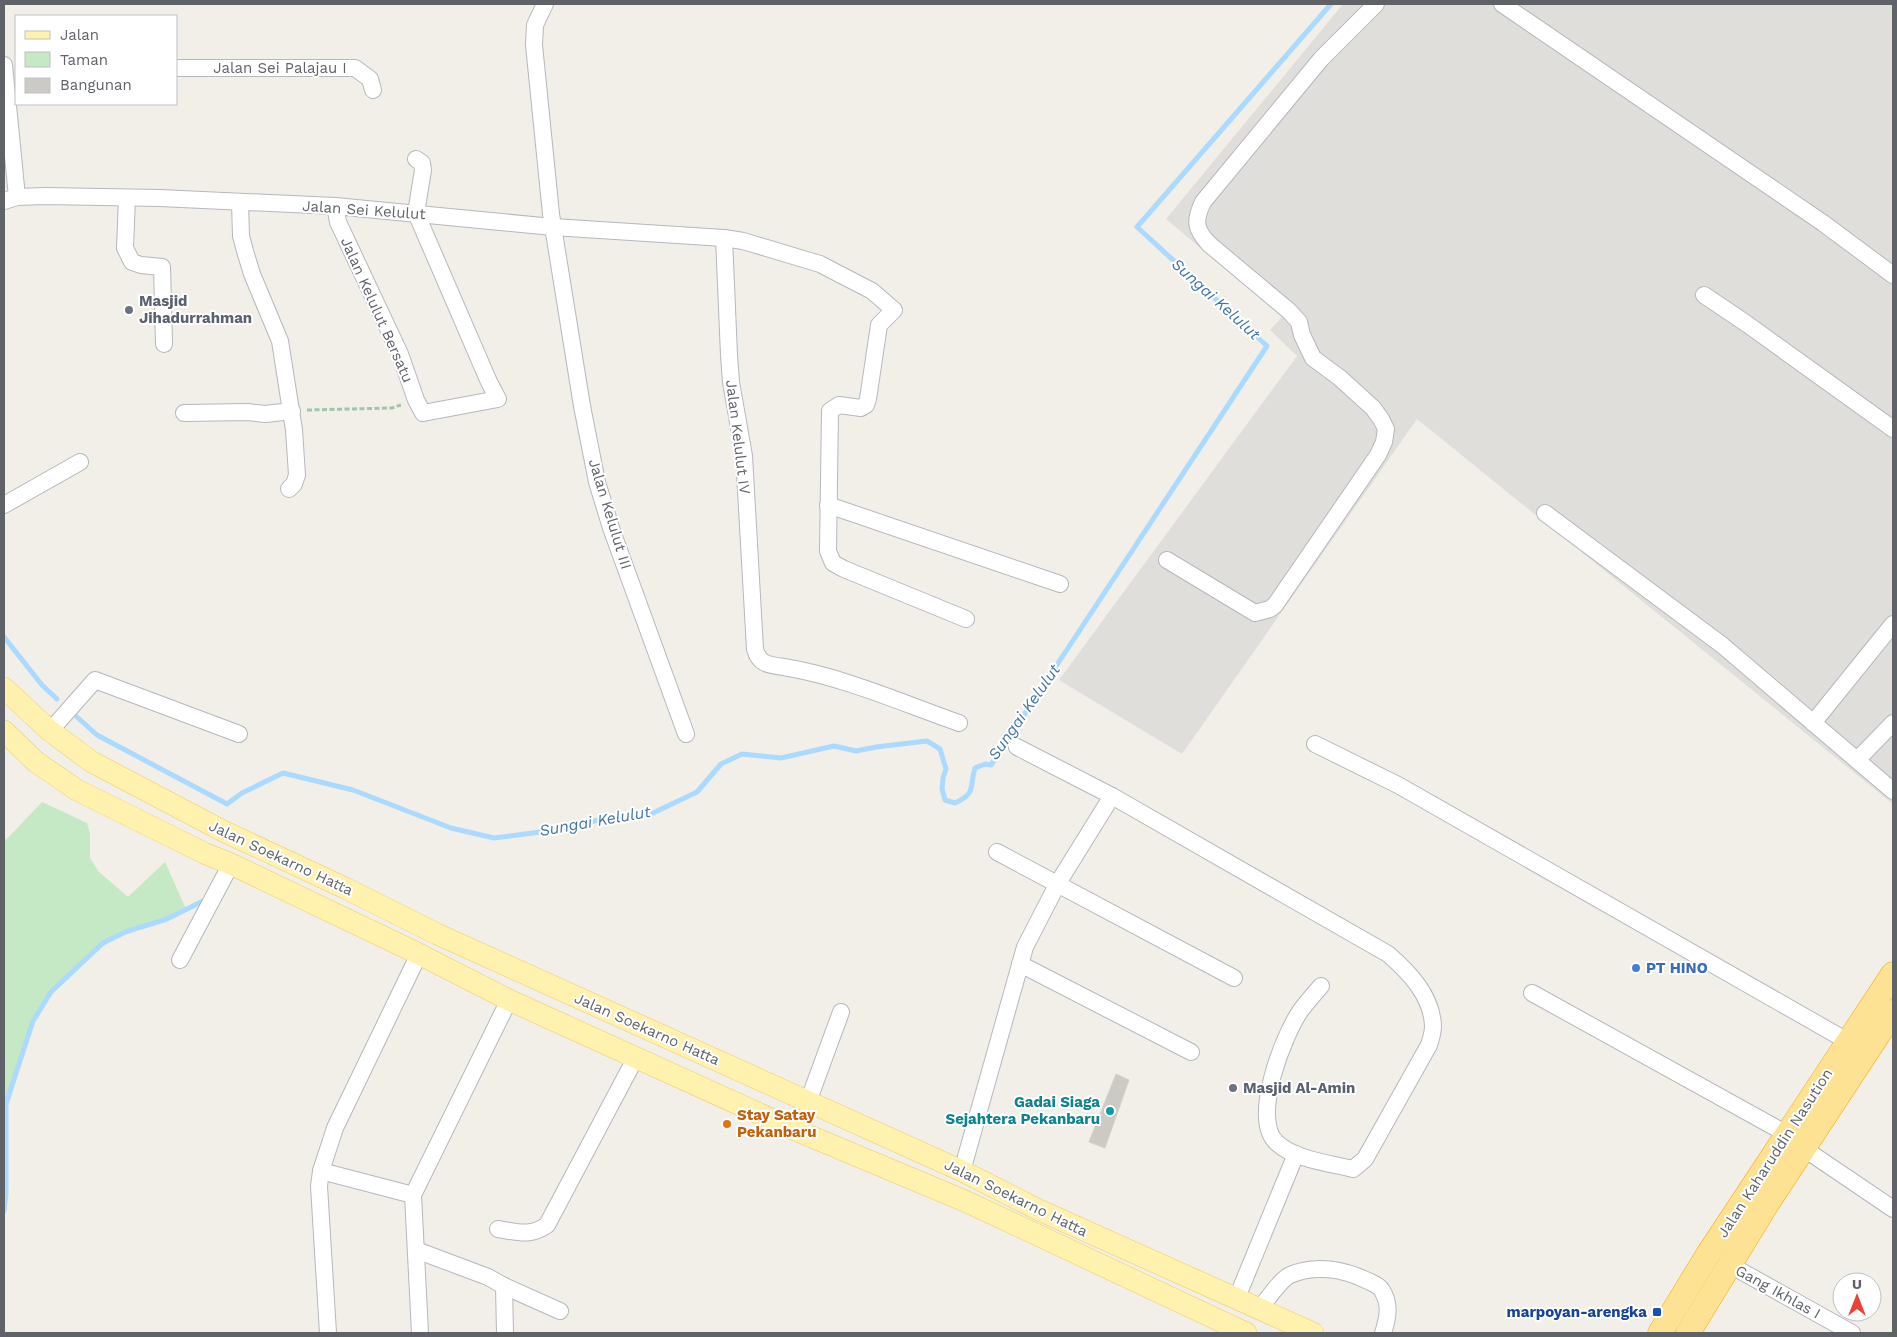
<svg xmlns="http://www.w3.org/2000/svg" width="1897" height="1337" font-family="'Work Sans',sans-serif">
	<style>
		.industrial { fill: #e0deda }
		.green { fill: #c5e8c5 }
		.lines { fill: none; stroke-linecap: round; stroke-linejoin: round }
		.stream { stroke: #aadaff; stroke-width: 5 }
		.building { fill: #cccac5; stroke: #d6d1c6 }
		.minor-casing { stroke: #b5b8bc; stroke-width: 18 }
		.major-casing { stroke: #f2c960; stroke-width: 22 }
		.highway-casing { stroke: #f9ab00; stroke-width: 25 }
		.path { stroke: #9cc7a9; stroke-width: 3; stroke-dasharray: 5 2.5; stroke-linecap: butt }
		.minor { stroke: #fff; stroke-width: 16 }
		.major { stroke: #fff2af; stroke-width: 21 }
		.highway { stroke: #fde293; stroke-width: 24 }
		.worship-dot { fill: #6b7280; stroke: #fff; stroke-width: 2 }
		.shop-dot { fill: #3f7fe0; stroke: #fff; stroke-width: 2 }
		.culture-dot { fill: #0f9aa8; stroke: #fff; stroke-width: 2 }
		.food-dot { fill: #e8710a; stroke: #fff; stroke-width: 2 }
		.transit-dot { fill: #1a4fb4; stroke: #fff; stroke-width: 2 }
		.labels { text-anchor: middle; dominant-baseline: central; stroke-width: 4; stroke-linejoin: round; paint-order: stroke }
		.street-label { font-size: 15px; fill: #5f6368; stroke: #fff }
		.worship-label { font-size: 15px; font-weight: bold; fill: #5b616d; stroke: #fff; text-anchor: start }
		.shop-label { font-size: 15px; font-weight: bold; fill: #366cbe; stroke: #fff; text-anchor: start }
		.culture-label { font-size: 15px; font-weight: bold; fill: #0d838f; stroke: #fff; text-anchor: end }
		.food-label { font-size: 15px; font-weight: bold; fill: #c56008; stroke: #fff; text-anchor: start }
		.transit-label { font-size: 15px; font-weight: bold; fill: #164399; stroke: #fff; text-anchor: end }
		.water-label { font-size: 16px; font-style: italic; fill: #4174aa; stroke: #fff }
	</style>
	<rect width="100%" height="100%" fill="#f1efe8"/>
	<path class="industrial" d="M1343 4H1893V804L1417 419 1182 754 1059 680 1297 356 1270 330 1282 317 1166 219Z"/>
	<path class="green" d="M42 802 87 823 90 834V858L98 871 128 897 165 862 186 909 170 917 125 932 103 943 51 992 33 1021 6 1104V1194L4 1211V837L6 840Z"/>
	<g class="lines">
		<g class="stream">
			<path d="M4 637 42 685 57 699"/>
			<path d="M77 717 97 735 227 804 242 793 283 773 353 790 451 828 494 838 548 831 599 820 653 813 697 792 721 764 742 754 781 758 834 746 856 751 876 747 927 741 940 749 946 769 943 778 942 789 945 800 955 803C977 793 969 787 975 768L985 764 991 765 1267 346 1137 227 1331 4"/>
			<path d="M4 1211 6 1194V1104L33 1021 51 992 103 943 125 932 167 919 203 901"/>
		</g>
	</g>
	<path class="building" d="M1116 1074 1129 1080 1105 1148 1089 1142Z"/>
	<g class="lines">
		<defs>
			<g id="minor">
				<path d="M545 4 535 25 534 45 551 214 582 406 597 482 611 528 686 734"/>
				<path d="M1502 4 1823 223 1893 275"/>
				<path d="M4 65 17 197"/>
				<path d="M176 68H355L370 79 373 90"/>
				<path d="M127 198 125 248 132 262 141 265 162 267 164 344"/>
				<path d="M4 201 17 197 45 196 160 198 335 206 553 227 724 238 743 241 820 264 872 291 894 310 879 325 868 399 866 405 861 408 839 405 830 411 828 551 833 563 844 569 966 619"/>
				<path d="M240 202 241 236 245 251 252 274 280 341 294 430 297 475 294 484 289 489"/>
				<path d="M335 206 338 222 400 354 416 400 423 413 498 399 489 382 416 213 423 170 422 163 416 159"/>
				<path d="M724 238 729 355 731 382 744 456 755 649C759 665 770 665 784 667 844 677 902 703 959 723"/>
				<path d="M1704 295 1747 324 1893 429"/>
				<path d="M184 413 248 412 265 414 292 411"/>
				<path d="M4 505 80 462"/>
				<path d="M828 505 1060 584"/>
				<path d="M1545 513 1722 645 1893 791"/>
				<path d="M1167 560 1255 613 1270 609 1275 605 1378 455 1384 442 1386 429 1381 419 1373 408 1340 378 1313 358 1302 335 1299 322 1289 311 1209 244C1195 229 1194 221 1203 202L1321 59 1376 4"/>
				<path d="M1813 723 1893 624"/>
				<path d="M50 731 95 680 239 734"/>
				<path d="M1315 744 1398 785 1849 1042"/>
				<path d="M1017 747 1112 796 1388 954C1409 972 1432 996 1433 1026 1433 1032 1431 1039 1429 1045L1365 1159 1353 1169C1329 1163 1296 1160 1277 1143 1250 1119 1284 1034 1301 1010 1307 1002 1314 994 1321 986"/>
				<path d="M1857 760 1893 723"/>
				<path d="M997 852 1234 978"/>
				<path d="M180 960 231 864"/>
				<path d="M1020 964 1191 1052"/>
				<path d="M1532 993 1787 1134"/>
				<path d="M808 1102 841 1012"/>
				<path d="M1803 1148 1893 1209"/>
				<path d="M321 1171 413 1195"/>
				<path d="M962 1171 1025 947 1058 883 1112 796"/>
				<path d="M498 1229C518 1232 530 1237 547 1225L636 1057"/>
				<path d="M416 1250 488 1277 504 1286 505 1333"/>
				<path d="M1730 1265 1852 1333"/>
				<path d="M504 1286 560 1311"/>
				<path d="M1236 1300 1296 1154"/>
				<path d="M1259 1310C1266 1301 1281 1279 1290 1275 1315 1264 1344 1269 1368 1281 1372 1283 1378 1285 1381 1289 1391 1303 1388 1318 1383 1333"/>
				<path d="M328 1333 319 1186 321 1171 335 1128 419 954"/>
				<path d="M420 1333 413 1195 509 1000"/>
			</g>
			<g id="major">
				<path d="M4 688 50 731 92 762 223 831 345 888 437 934 962 1171 1039 1210 1313 1333"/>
				<path d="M4 731 36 762 77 790 204 853 231 864 419 954 509 1000 793 1129 965 1201 1246 1333"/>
			</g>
			<g id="highway">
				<path d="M1660 1333 1707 1256 1893 974"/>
				<path d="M1688 1333 1767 1204 1893 1012"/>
			</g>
		</defs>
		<use href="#minor" class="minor-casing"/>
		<use href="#major" class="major-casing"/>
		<use href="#highway" class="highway-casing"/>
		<path class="path" d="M307 410 392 408 401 405"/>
		<use href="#minor" class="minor"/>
		<use href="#major" class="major"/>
		<use href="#highway" class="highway"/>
	</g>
	<g class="worship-dot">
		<circle cx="129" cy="310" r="5"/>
		<circle cx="1233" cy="1088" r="5"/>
	</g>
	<circle class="shop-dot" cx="1636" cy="968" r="5"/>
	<circle class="culture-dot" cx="1110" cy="1111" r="5"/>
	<circle class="food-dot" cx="727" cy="1124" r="5"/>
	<rect class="transit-dot" x="1652" y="1307" width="10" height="10" rx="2.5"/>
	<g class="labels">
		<g class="street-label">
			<text x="280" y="68">Jalan Sei Palajau I</text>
			<text transform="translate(364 210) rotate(4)">Jalan Sei Kelulut</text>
			<text transform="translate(377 310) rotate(66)">Jalan Kelulut Bersatu</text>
			<text transform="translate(738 437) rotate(83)">Jalan Kelulut IV</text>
			<text transform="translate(610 514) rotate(73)">Jalan Kelulut III</text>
			<text transform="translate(281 858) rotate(25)">Jalan Soekarno Hatta</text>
			<text transform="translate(647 1029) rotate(24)">Jalan Soekarno Hatta</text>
			<text transform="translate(1775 1153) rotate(-57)">Jalan Kaharuddin Nasution</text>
			<text transform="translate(1016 1198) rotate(26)">Jalan Soekarno Hatta</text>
			<text transform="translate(1778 1292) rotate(29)">Gang Ikhlas I</text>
		</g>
		<g class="worship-label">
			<text x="139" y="301">Masjid<tspan x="139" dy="17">Jihadurrahman</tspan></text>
			<text x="1243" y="1088">Masjid Al-Amin</text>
		</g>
		<g class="shop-label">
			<text x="1646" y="968">PT HINO</text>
		</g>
		<g class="culture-label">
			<text x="1100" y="1102">Gadai Siaga<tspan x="1100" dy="17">Sejahtera Pekanbaru</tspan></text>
		</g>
		<g class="food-label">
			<text x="737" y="1115">Stay Satay<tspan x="737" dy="17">Pekanbaru</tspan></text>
		</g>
		<g class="transit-label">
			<text x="1647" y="1312">marpoyan-arengka</text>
		</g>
		<g class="water-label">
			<text transform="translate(1216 299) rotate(42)">Sungai Kelulut</text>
			<text transform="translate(1024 712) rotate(-55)">Sungai Kelulut</text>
			<text transform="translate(595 821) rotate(-10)">Sungai Kelulut</text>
		</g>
	</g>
	<rect width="1897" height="1337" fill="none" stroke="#5f6368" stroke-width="10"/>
	<rect x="15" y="15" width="162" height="90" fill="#ffffff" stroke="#bfc1c3"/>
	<rect x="25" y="31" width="25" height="8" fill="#fff2af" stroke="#bfc1c3"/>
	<text x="60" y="40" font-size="15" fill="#5f6368">Jalan</text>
	<rect x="25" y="52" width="25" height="15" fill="#c5e8c5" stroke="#bfc1c3"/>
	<text x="60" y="65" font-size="15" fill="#5f6368">Taman</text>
	<rect x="25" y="78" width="25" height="15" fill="#cccac5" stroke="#bfc1c3"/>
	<text x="60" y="90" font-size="15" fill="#5f6368">Bangunan</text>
	<g transform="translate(1857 1297)"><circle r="24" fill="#ffffff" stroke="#bfc1c3"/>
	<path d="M0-4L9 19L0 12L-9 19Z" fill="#ea4335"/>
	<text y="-8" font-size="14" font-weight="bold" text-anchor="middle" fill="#5f6368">U</text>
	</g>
</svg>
